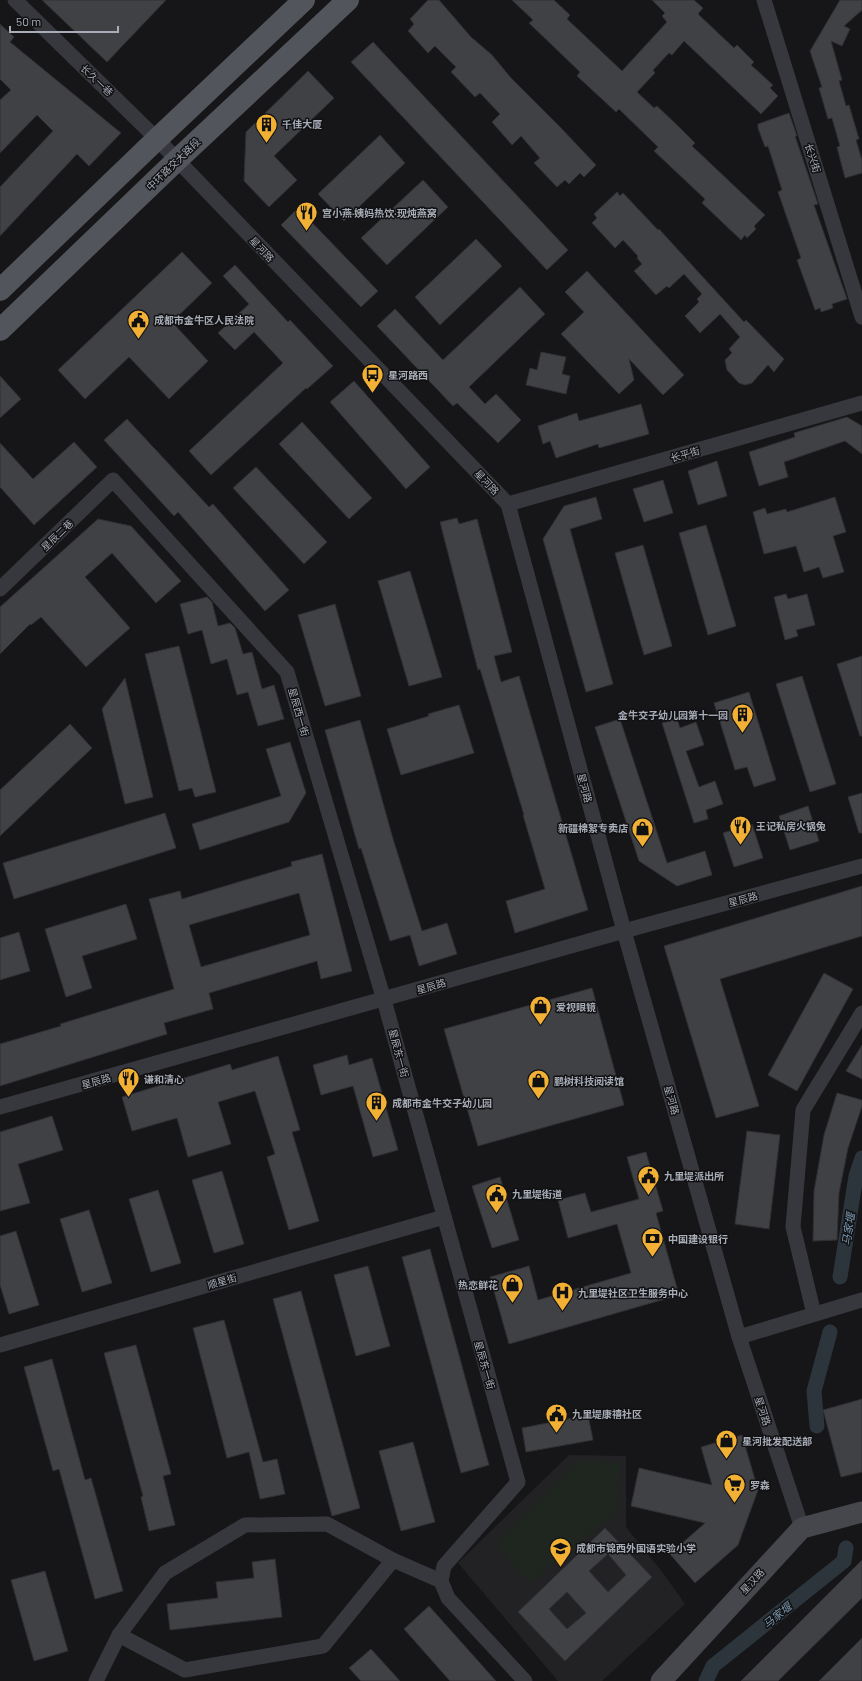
<svg xmlns="http://www.w3.org/2000/svg" width="862" height="1681" font-family="Barlow,'Noto Sans SC',sans-serif">
	<style>
		.built { fill: #222225 }
		.green { fill: #1e261f }
		.lines { fill: none; stroke-linecap: round; stroke-linejoin: round }
		.canal { stroke: #2c353c; stroke-width: 15 }
		.building { fill: #404145; stroke: #303034; fill-rule: evenodd }
		.street { stroke: #37383d; stroke-width: 15 }
		.secondary { stroke: #45474d; stroke-width: 21 }
		.primary { stroke: #53555c; stroke-width: 22 }
		.labels { text-anchor: middle; dominant-baseline: central; stroke-width: 3; stroke-linejoin: round; paint-order: stroke }
		.street-label { font-size: 10px; fill: #a8adb8; stroke: #111113 }
		.poi-label { font-size: 10px; font-weight: bold; fill: #a8adb8; stroke: #111113; text-anchor: start }
		.water-label { font-size: 11px; font-style: italic; fill: #7f9bb3; stroke: #111113 }
	</style>
	<rect width="100%" height="100%" fill="#161618"/>
	<path class="built" d="M569 1455 626 1456V1527L663 1573 685 1604 602 1681H558L458 1563Z"/>
	<path class="green" d="M579 1460 620 1463 617 1511 530 1583 495 1544Z"/>
	<g class="lines">
		<g class="canal">
			<path d="M840 1277 856 1176 862 1158"/>
			<path d="M817 1426 814 1391 830 1332"/>
			<path d="M706 1681 713 1666 844 1561 846 1548"/>
		</g>
	</g>
	<g class="building">
		<path d="M42 0H166L107 62Z"/>
		<path d="M428 0H439L471 37 492 55 511 78 561 128 596 165 584 177 580 173 569 184 565 180 557 187 534 163 540 158 521 136 512 145 492 122 500 114 480 93 475 97 451 72 456 67 435 46 428 53 408 31 414 24 410 19Z"/>
		<path d="M512 0H554L570 15 567 19 622 71 667 22 662 16 665 13 652 0H694L703 8 698 14 734 48 737 45 754 62 751 65 773 85 770 88 778 96 761 114 684 41 672 55 669 53 653 70 655 73 637 92 654 108 657 106 678 126 695 143 692 146 765 215 754 226 756 229 747 238 745 235 741 240 702 203 705 199 654 151 658 147 619 109 616 112 577 76 580 72 529 23 533 20Z"/>
		<path d="M840 0H862V10L844 26 850 29 842 46 831 41 842 80 839 81 846 106 849 105 859 139 856 140 862 160V173L845 178 837 147 840 146 832 118 828 119 819 88 822 87 810 51Z"/>
		<path d="M0 24 14 37 10 42 121 133 89 166 77 154 0 236V187L53 131 37 115 0 153V100L11 90 0 79Z"/>
		<path d="M373 42 568 250 547 270 351 62Z"/>
		<path d="M308 71 334 98 274 156 297 180 269 207 244 181 246 132Z"/>
		<path d="M789 113 797 136H795L818 204 814 205 847 299 832 304 833 308 821 312 820 308 815 310 805 282 797 260 801 258 778 192 782 190 768 146 765 147 758 128V124Z"/>
		<path d="M380 135 405 163 344 221 318 194Z"/>
		<path d="M423 180 448 207 387 265 361 238Z"/>
		<path d="M617 192 620 196 623 193 658 230 659 229 744 322 746 320 784 359 774 372 768 365 752 383 745 385 739 383 727 370 725 360 732 353 729 349 740 337 720 314 700 333 685 316 699 302 697 299 702 294 684 274 669 288 667 286 656 295 634 271 642 264 637 258 638 256 623 240 615 248 592 223 597 218 594 214Z"/>
		<path d="M298 208 378 291 361 307 281 225Z"/>
		<path d="M476 239 502 266 440 325 415 297Z"/>
		<path d="M182 252 212 283 172 322 208 361 169 399 129 357 85 399 58 370Z"/>
		<path d="M235 265 288 322 290 320 333 366 307 389 306 388 211 475 189 451 283 363 254 332 235 350 218 333 249 304 223 276Z"/>
		<path d="M587 271 684 375 663 395 629 359 634 380 619 394 561 334 584 312 565 292Z"/>
		<path d="M520 287 545 314 469 387 485 404 496 394 521 420 498 443 457 403 453 406 377 326 395 309 443 360Z"/>
		<path d="M541 352 566 357 562 374 570 376 566 394 526 385 530 368 537 370Z"/>
		<path d="M0 376 21 399 0 418Z"/>
		<path d="M354 381 430 467 406 489 330 402Z"/>
		<path d="M641 404 649 434 599 448 598 444 556 458 550 441 543 444 538 426 577 413 579 421Z"/>
		<path d="M847 417 862 426V454L845 441 784 462 788 477 759 486 749 452 795 437 794 433Z"/>
		<path d="M127 419 209 507 213 504 289 590 265 611 178 512 174 516 104 440Z"/>
		<path d="M302 422 372 498 349 519 279 444Z"/>
		<path d="M74 442 97 467 34 525 0 487V443L33 479Z"/>
		<path d="M717 461 727 496 698 505 688 471Z"/>
		<path d="M256 467 327 542 304 564 233 488Z"/>
		<path d="M663 480 673 513 644 522 633 489Z"/>
		<path d="M596 497 602 519 570 529 613 684 586 692 543 539 564 506Z"/>
		<path d="M835 497 846 532 833 536 844 572 823 578 819 567 804 572 796 546 764 554 753 512 765 508 767 514 786 509 787 512Z"/>
		<path d="M457 518 459 524 477 519 512 652 494 656 501 682 519 676 588 910 515 933 506 901 545 889 523 815H524L480 669 478 670 440 522Z"/>
		<path d="M98 519 131 526 181 581 156 603 112 553 85 577 130 628 86 667 41 617 31 625 30 624 0 654V607Z"/>
		<path d="M706 525 736 626 708 635 679 533Z"/>
		<path d="M643 545 672 646 644 655 615 553Z"/>
		<path d="M410 571 442 677 409 686 378 581Z"/>
		<path d="M786 594 788 599 807 594 815 625 796 630 798 636 785 640 774 597Z"/>
		<path d="M207 597 212 602 218 626 230 623 235 628 243 654 252 652 262 689 274 685 284 719 258 726 248 692 237 695 227 659 211 664 202 630 188 634 180 604Z"/>
		<path d="M335 604 361 696 325 706 298 615Z"/>
		<path d="M179 646 216 792 195 797 192 788 179 791 145 654Z"/>
		<path d="M862 656V736H860L837 664Z"/>
		<path d="M802 676 836 784 810 792 776 684Z"/>
		<path d="M125 678 153 797 125 804 102 709Z"/>
		<path d="M749 692 776 780 754 787 747 767 735 770 714 703Z"/>
		<path d="M459 705 474 753 401 775 387 729 429 716 428 714Z"/>
		<path d="M620 719 667 863 705 851 712 875 677 886 639 861 595 727Z"/>
		<path d="M677 719 680 728 696 722 704 745 686 751 699 787 715 781 723 804 706 810 708 819 694 823 662 723Z"/>
		<path d="M360 720 393 839 422 931 447 923 457 954 419 966 410 935 390 941 361 848 359 849 325 730Z"/>
		<path d="M70 724 92 748 0 836V790Z"/>
		<path d="M290 742 306 793 289 822 200 850 192 824 281 796 266 749Z"/>
		<path d="M862 793V833H859L848 797Z"/>
		<path d="M808 806 819 841 790 850 779 816Z"/>
		<path d="M165 813 176 848 14 899 3 863Z"/>
		<path d="M752 824 763 858 734 867 723 833Z"/>
		<path d="M322 854 352 971 321 979 317 961 209 993 213 1009 164 1023 167 1034 0 1086V1044L61 1026 60 1024 174 989 149 899 180 891 182 899 292 866 291 862ZM299 893 310 935 201 967 189 925Z"/>
		<path d="M862 886V936L720 979 759 1106 716 1118 664 946Z"/>
		<path d="M126 904 137 939 82 956 92 988 66 997 45 929Z"/>
		<path d="M19 932 30 971 0 980V938Z"/>
		<path d="M824 973 853 989 797 1091 768 1075Z"/>
		<path d="M592 988 624 1105 478 1146 444 1029Z"/>
		<path d="M862 1045V1079L846 1071Z"/>
		<path d="M347 1055 349 1065 372 1058 398 1150 373 1157 353 1086 321 1095 313 1065Z"/>
		<path d="M278 1056 300 1130 292 1132 319 1221 289 1230 267 1157 275 1154 255 1091 218 1102 231 1144 188 1157 177 1118 132 1131 122 1097 230 1064 232 1070Z"/>
		<path d="M837 1093 862 1100V1106L848 1148 839 1193 837 1240 813 1241 814 1191 824 1135Z"/>
		<path d="M52 1116 63 1150 18 1164 30 1203 0 1211V1132Z"/>
		<path d="M747 1131 780 1135 769 1229 735 1224Z"/>
		<path d="M646 1152 663 1211 656 1213 679 1295 509 1344 490 1277 529 1266 538 1300 631 1273 617 1224 568 1238 558 1200 585 1193 591 1212 639 1199 627 1157Z"/>
		<path d="M222 1171 244 1244 214 1253 192 1180Z"/>
		<path d="M500 1177 519 1240 492 1248 472 1186Z"/>
		<path d="M158 1190 181 1263 151 1272 129 1199Z"/>
		<path d="M89 1210 112 1283 82 1292 60 1219Z"/>
		<path d="M16 1231 39 1305 9 1314 0 1285V1236Z"/>
		<path d="M430 1249 489 1465 461 1473 402 1257Z"/>
		<path d="M368 1266 390 1346 356 1356 334 1275Z"/>
		<path d="M301 1291 360 1508 332 1516 273 1299Z"/>
		<path d="M224 1320 263 1462 277 1459 285 1494 260 1499 249 1452 227 1458 193 1328Z"/>
		<path d="M136 1345 171 1474 163 1476 175 1525 149 1531 141 1497 143 1496 104 1353Z"/>
		<path d="M52 1359 85 1480 91 1478 123 1591 95 1599 59 1469 53 1471 24 1367Z"/>
		<path d="M862 1399V1472L841 1477 823 1410Z"/>
		<path d="M588 1415 593 1440 526 1452 522 1428Z"/>
		<path d="M742 1435 758 1490 738 1545 695 1583 670 1554 705 1523 631 1506 639 1468 712 1485 701 1447Z"/>
		<path d="M413 1442 435 1522 401 1531 379 1451Z"/>
		<path d="M605 1528 652 1577 565 1661 518 1612ZM608 1554 626 1575 608 1592 589 1571ZM567 1592 586 1613 567 1629 549 1609Z"/>
		<path d="M275 1559 282 1617 170 1630 167 1604 218 1598 216 1582 254 1578 252 1562Z"/>
		<path d="M862 1560V1598L778 1681H741Z"/>
		<path d="M45 1571 68 1651 34 1661 11 1580Z"/>
		<path d="M429 1606 496 1681H450L404 1629Z"/>
		<path d="M862 1638V1681H819Z"/>
		<path d="M371 1649 400 1681H361L349 1668Z"/>
	</g>
	<g class="lines">
		<g class="street">
			<path d="M15 0 157 139 508 504 624 931 739 1337 802 1528"/>
			<path d="M764 0 862 317"/>
			<path d="M508 504 862 403"/>
			<path d="M0 589 113 480 287 672 384 1000 518 1482 444 1566 441 1581 448 1598 525 1681"/>
			<path d="M0 1107 624 931 862 866"/>
			<path d="M814 1314 793 1227 803 1110 862 1013"/>
			<path d="M739 1337 862 1300"/>
			<path d="M0 1345 444 1217"/>
			<path d="M119 1635 185 1670 323 1646 393 1560"/>
			<path d="M96 1681 119 1635 165 1573 245 1525 327 1524 393 1560 441 1581"/>
		</g>
		<path class="secondary" d="M661 1681 802 1528 862 1512"/>
		<g class="primary">
			<path d="M0 290 157 139 304 0"/>
			<path d="M0 330 177 160 348 0"/>
		</g>
	</g>
	<defs>
		<symbol id="building-pin" viewBox="-11 -11 22 30"><path d="M0 17L-7.5 6A9.5 9.5 0 1 1 7.5 6Z" fill="#f2b134" stroke="#111113"/><path d="M-4-6H4V6H1V3H-1V6H-4ZM-2.5-4.3h1.7v1.8h-1.7ZM.8-4.3h1.7v1.8H.8ZM-2.5-1h1.7V.8h-1.7ZM.8-1h1.7V.8H.8Z" fill="#111"/></symbol>
		<symbol id="restaurant-pin" viewBox="-11 -11 22 30"><path d="M0 17L-7.5 6A9.5 9.5 0 1 1 7.5 6Z" fill="#f2b134" stroke="#111113"/><path d="M-5-6h1v4h1v-4h1v4h1v-4h1v5L-1.5 .5V6h-2V.5L-5-1ZM5-6V6H3V1.5H1.5Q1.5-4 5-6Z" fill="#111"/></symbol>
		<symbol id="civic-pin" viewBox="-11 -11 22 30"><path d="M0 17L-7.5 6A9.5 9.5 0 1 1 7.5 6Z" fill="#f2b134" stroke="#111113"/><path d="M-.6-6.5H3V-4.5H.6V-3L4-1V1h2V6H-6V1h2V-1L-.6-3ZM-1.2 2.5V6h2.4V2.5Z" fill="#111"/></symbol>
		<symbol id="bus-pin" viewBox="-11 -11 22 30"><path d="M0 17L-7.5 6A9.5 9.5 0 1 1 7.5 6Z" fill="#f2b134" stroke="#111113"/><path d="M-5-6H5V4H4V6H2V4H-2V6H-4V4H-5ZM-3.5-4V0h7V-4ZM-3.5 1.2v1.5H-2V1.2ZM2 1.2v1.5H3.5V1.2Z" fill="#111"/></symbol>
		<symbol id="shop-pin" viewBox="-11 -11 22 30"><path d="M0 17L-7.5 6A9.5 9.5 0 1 1 7.5 6Z" fill="#f2b134" stroke="#111113"/><path d="M-5-2.5h2.3a2.7 3.5 0 0 1 5.4 0H5L5.5 6h-11ZM-1.5-2.5h3a1.5 2.3 0 0 0-3 0Z" fill="#111"/></symbol>
		<symbol id="bank-pin" viewBox="-11 -11 22 30"><path d="M0 17L-7.5 6A9.5 9.5 0 1 1 7.5 6Z" fill="#f2b134" stroke="#111113"/><path d="M-6-4H6V4H-6ZM0-2.3a2.3 2.3 0 1 0 0 4.6a2.3 2.3 0 1 0 0-4.6Z" fill="#111"/></symbol>
		<symbol id="hospital-pin" viewBox="-11 -11 22 30"><path d="M0 17L-7.5 6A9.5 9.5 0 1 1 7.5 6Z" fill="#f2b134" stroke="#111113"/><path d="M-5-5h3v3.5h4V-5h3V5h-3V1.5h-4V5h-3Z" fill="#111"/></symbol>
		<symbol id="supermarket-pin" viewBox="-11 -11 22 30"><path d="M0 17L-7.5 6A9.5 9.5 0 1 1 7.5 6Z" fill="#f2b134" stroke="#111113"/><path d="M-6-5.5h2.5l.6 2H6L4.5 2H-2.5L-4.4-4H-6ZM-1.5 3.2a1.3 1.3 0 1 0 .1 0ZM3 3.2a1.3 1.3 0 1 0 .1 0Z" fill="#111"/></symbol>
		<symbol id="school-pin" viewBox="-11 -11 22 30"><path d="M0 17L-7.5 6A9.5 9.5 0 1 1 7.5 6Z" fill="#f2b134" stroke="#111113"/><path d="M0-5L7-2L0 1L-7-2ZM-4 1L0 2.5L4 1V4Q0 6-4 4Z" fill="#111"/></symbol>
	</defs>
	<g fill-rule="evenodd">
		<use href="#building-pin" x="254" y="112" width="25" height="34"/>
		<use href="#restaurant-pin" x="294" y="200" width="25" height="34"/>
		<use href="#civic-pin" x="126" y="308" width="25" height="34"/>
		<use href="#bus-pin" x="360" y="362" width="25" height="34"/>
		<use href="#building-pin" x="730" y="702" width="25" height="34"/>
		<use href="#restaurant-pin" x="728" y="814" width="25" height="34"/>
		<use href="#shop-pin" x="630" y="816" width="25" height="34"/>
		<use href="#shop-pin" x="528" y="994" width="25" height="34"/>
		<use href="#restaurant-pin" x="116" y="1066" width="25" height="34"/>
		<use href="#shop-pin" x="526" y="1068" width="25" height="34"/>
		<use href="#building-pin" x="364" y="1090" width="25" height="34"/>
		<use href="#civic-pin" x="636" y="1164" width="25" height="34"/>
		<use href="#civic-pin" x="484" y="1182" width="25" height="34"/>
		<use href="#bank-pin" x="640" y="1226" width="25" height="34"/>
		<use href="#shop-pin" x="500" y="1272" width="25" height="34"/>
		<use href="#hospital-pin" x="550" y="1280" width="25" height="34"/>
		<use href="#civic-pin" x="544" y="1402" width="25" height="34"/>
		<use href="#shop-pin" x="714" y="1428" width="25" height="34"/>
		<use href="#supermarket-pin" x="722" y="1472" width="25" height="34"/>
		<use href="#school-pin" x="548" y="1536" width="25" height="34"/>
	</g>
	<g class="labels">
		<g class="street-label">
			<text transform="translate(97 80) rotate(44)">长久一巷</text>
			<text transform="translate(813 158) rotate(73)">长兴街</text>
			<text transform="translate(173 164) rotate(-44)">中环路交大路段</text>
			<text transform="translate(262 249) rotate(46)">星河路</text>
			<text transform="translate(685 454) rotate(-16)">长平街</text>
			<text transform="translate(487 482) rotate(46)">星河路</text>
			<text transform="translate(57 535) rotate(-44)">星辰二巷</text>
			<text transform="translate(299 712) rotate(74)">星辰西一街</text>
			<text transform="translate(585 788) rotate(75)">星河路</text>
			<text transform="translate(743 899) rotate(-15)">星辰路</text>
			<text transform="translate(431 986) rotate(-16)">星辰路</text>
			<text transform="translate(399 1053) rotate(75)">星辰东一街</text>
			<text transform="translate(96 1081) rotate(-16)">星辰路</text>
			<text transform="translate(672 1100) rotate(74)">星河路</text>
			<text transform="translate(222 1281) rotate(-16)">顺星街</text>
			<text transform="translate(485 1365) rotate(74)">星辰东一街</text>
			<text transform="translate(763 1411) rotate(72)">星河路</text>
			<text transform="translate(752 1581) rotate(-47)">星汉路</text>
		</g>
		<g class="poi-label">
			<text x="282" y="124">千佳大厦</text>
			<text x="322" y="213">宫小燕·姨妈热饮·现炖燕窝</text>
			<text x="154" y="320">成都市金牛区人民法院</text>
			<text x="388" y="375">星河路西</text>
			<text x="728" y="715" text-anchor="end">金牛交子幼儿园第十一园</text>
			<text x="756" y="826">王记私房火锅兔</text>
			<text x="628" y="828" text-anchor="end">新疆棉絮专卖店</text>
			<text x="556" y="1007">爱视眼镜</text>
			<text x="144" y="1079">谦和清心</text>
			<text x="554" y="1081">鹏树科技阅读馆</text>
			<text x="392" y="1103">成都市金牛交子幼儿园</text>
			<text x="664" y="1176">九里堤派出所</text>
			<text x="512" y="1194">九里堤街道</text>
			<text x="668" y="1239">中国建设银行</text>
			<text x="498" y="1285" text-anchor="end">热恋鲜花</text>
			<text x="578" y="1293">九里堤社区卫生服务中心</text>
			<text x="572" y="1414">九里堤康禧社区</text>
			<text x="742" y="1441">星河批发配送部</text>
			<text x="750" y="1485">罗森</text>
			<text x="576" y="1548">成都市锦西外国语实验小学</text>
		</g>
		<g class="water-label">
			<text transform="translate(848 1229) rotate(-81)">马家堰</text>
			<text transform="translate(777 1615) rotate(-39)">马家堰</text>
		</g>
	</g>
	<path d="M10 26v6h108v-6" fill="none" stroke="#a8adb8" stroke-width="2"/>
	<text x="16" y="26" font-size="12" fill="#a8adb8" stroke="#111113" stroke-width="3" paint-order="stroke">50 m</text>
</svg>
